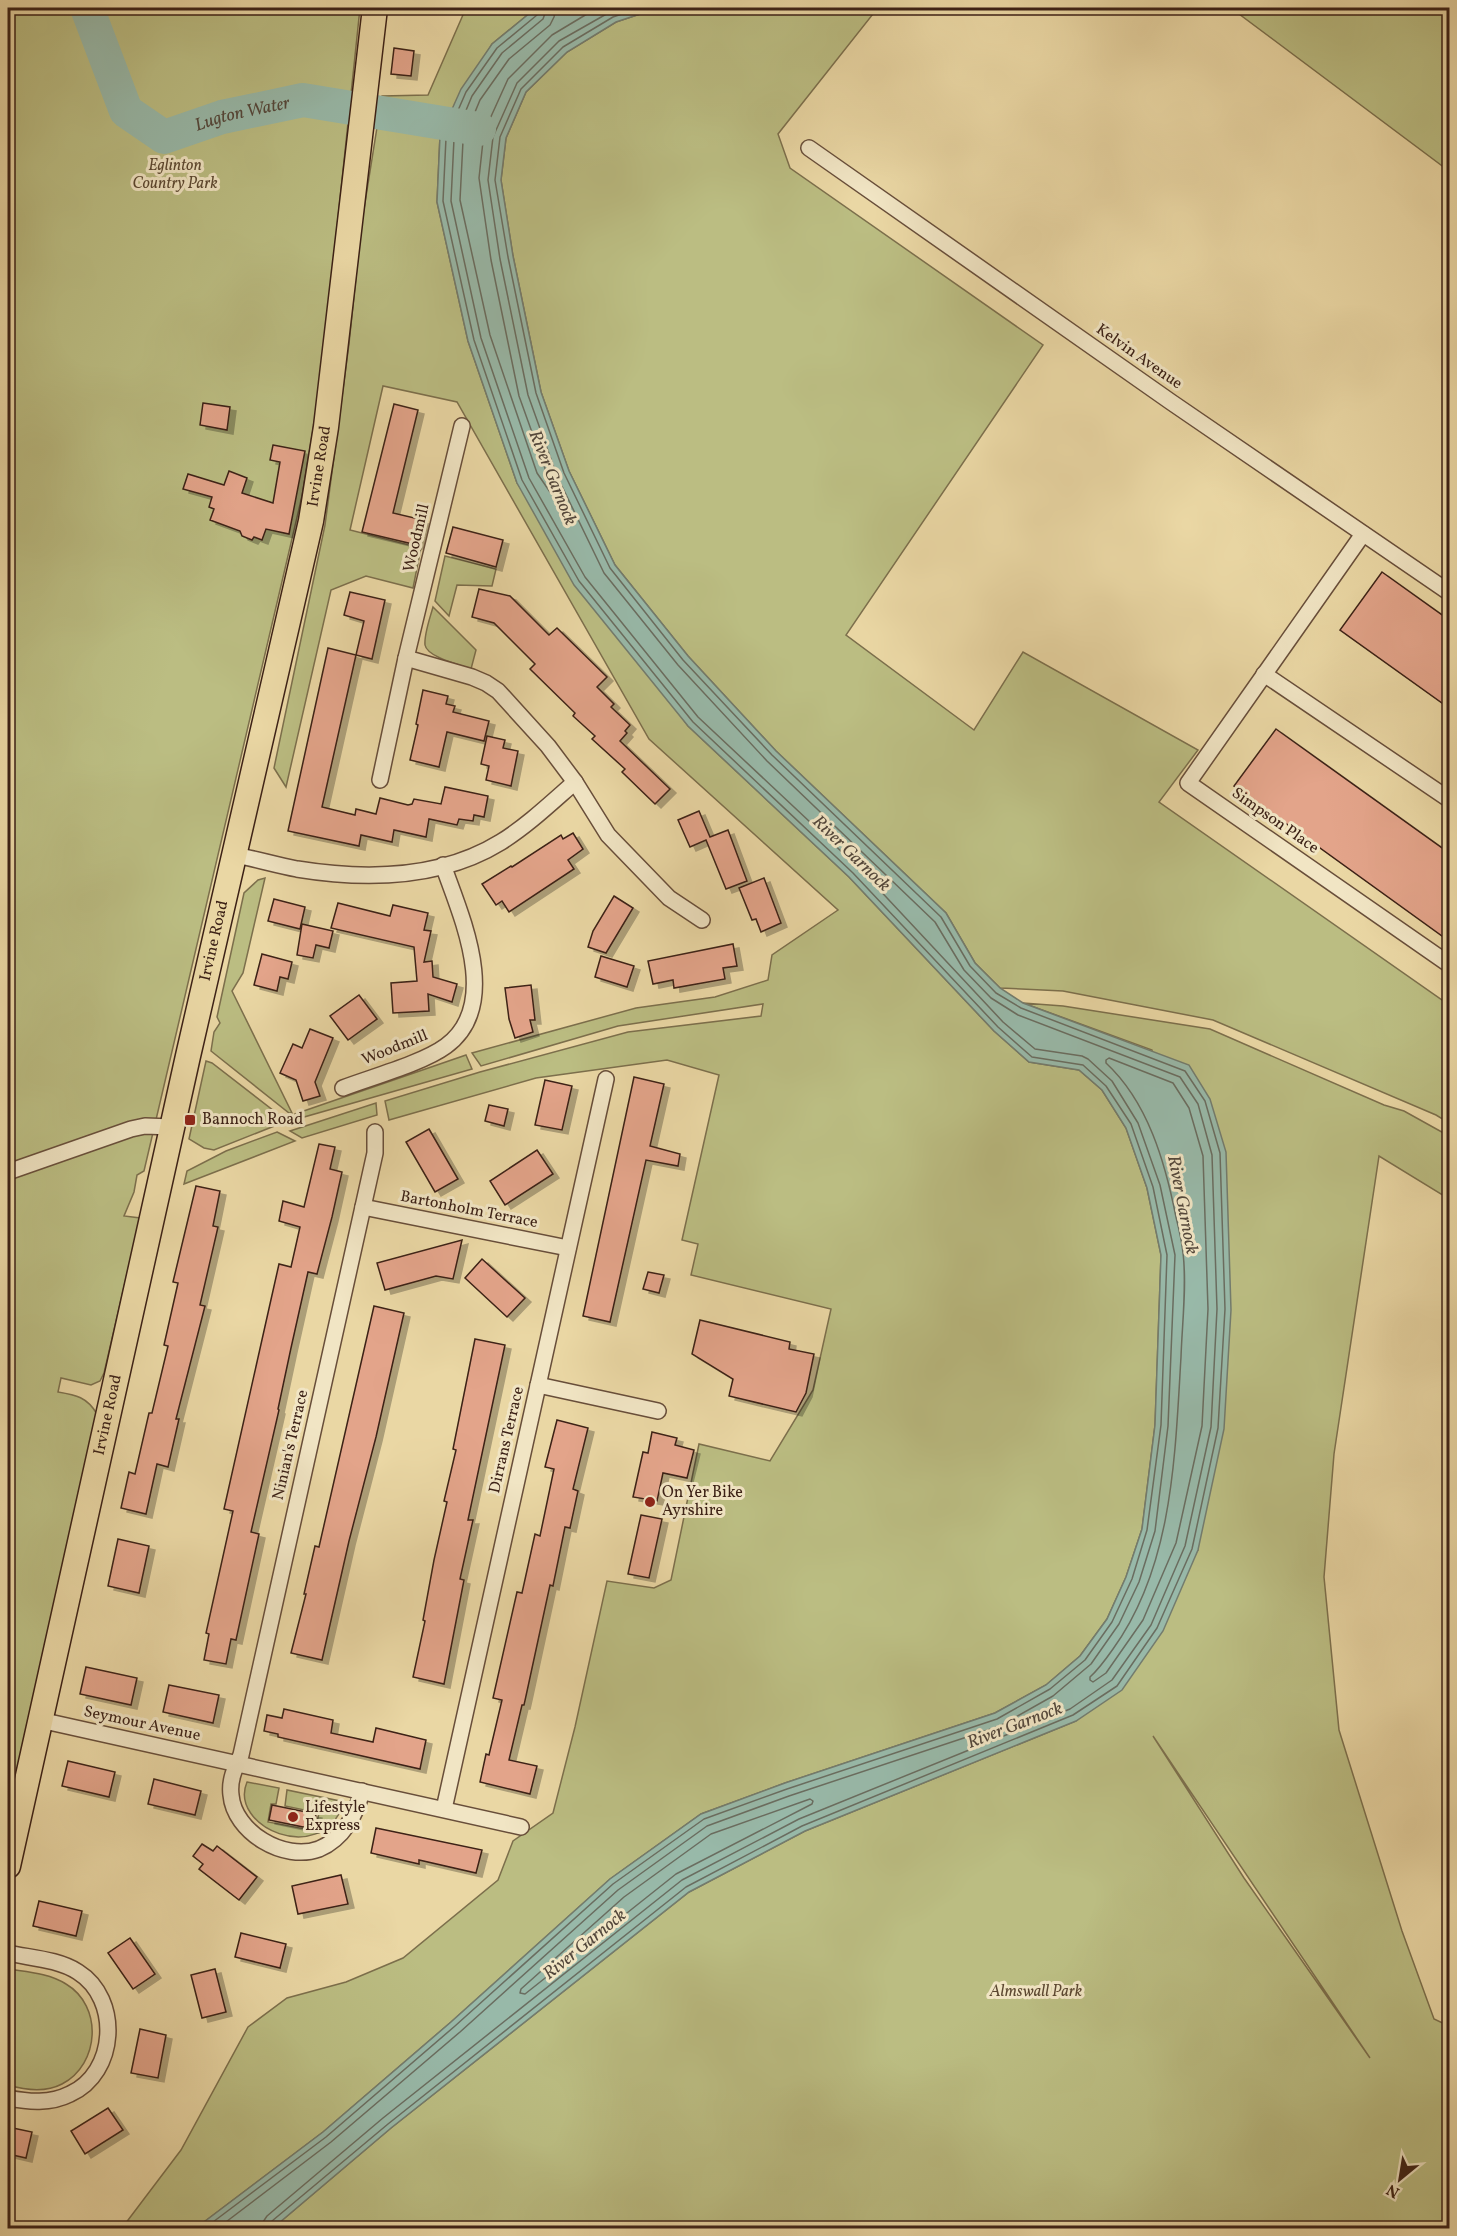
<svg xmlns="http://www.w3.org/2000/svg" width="1457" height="2236" font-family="Vollkorn,serif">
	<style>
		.green { fill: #bbbd82; stroke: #7c6f4c; stroke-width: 1.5; fill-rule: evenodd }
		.water { fill: #98b9a9; stroke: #737c6e; stroke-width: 1.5 }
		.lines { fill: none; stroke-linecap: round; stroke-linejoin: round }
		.shore { stroke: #6a6d60; stroke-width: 1.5 }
		.river { stroke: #98b9a9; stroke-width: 34 }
		.building { fill: #e3a48a; stroke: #3c2116; stroke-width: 1.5; filter: url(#shadow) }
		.street-casing { stroke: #684e3a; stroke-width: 18 }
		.primary-casing { stroke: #3c2116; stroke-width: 27 }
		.street { stroke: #f1e5c4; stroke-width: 15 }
		.primary { stroke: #ead7a4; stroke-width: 24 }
		.poi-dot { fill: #8f2418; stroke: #f1e5c4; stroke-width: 2 }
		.labels { text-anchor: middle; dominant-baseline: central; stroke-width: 6; stroke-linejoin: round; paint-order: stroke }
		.park-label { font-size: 16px; font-style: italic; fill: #5c4831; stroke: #f1e5c4 }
		.street-label { font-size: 16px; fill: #3c2116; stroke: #f1e5c4 }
		.poi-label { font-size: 16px; fill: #3c2116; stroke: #f1e5c4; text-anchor: start }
		.water-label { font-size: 18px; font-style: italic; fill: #53473b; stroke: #f1e5c4 }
	</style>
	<defs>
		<filter id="shadow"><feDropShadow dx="6" dy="4" stdDeviation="0" flood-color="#0004"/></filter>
	</defs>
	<rect width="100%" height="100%" fill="#ead7a4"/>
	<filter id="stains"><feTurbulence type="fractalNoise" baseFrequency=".00333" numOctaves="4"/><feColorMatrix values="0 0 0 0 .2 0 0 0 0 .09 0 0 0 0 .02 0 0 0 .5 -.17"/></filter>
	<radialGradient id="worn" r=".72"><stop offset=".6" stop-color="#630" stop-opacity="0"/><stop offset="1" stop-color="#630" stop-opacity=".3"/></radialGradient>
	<g class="green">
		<path d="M8 8H360L321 381 302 496 144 1171 137 1175 134 1192 124 1216 140 1218 104 1373 100 1381 91 1385 61 1378 58 1392C76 1395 87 1397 97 1414L8 1810Z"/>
		<path d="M466 8H536L492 44 440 136 437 202 468 341 517 483 688 726 849 877 994 1031 1029 1062 1079 1070 1102 1090 1126 1128 1147 1188 1161 1255 1155 1425 1142 1529 1126 1577 1107 1619 1080 1656 1046 1685 995 1713 785 1783 701 1814 610 1879 451 2022 323 2132 196 2228H122L181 2150 248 2027 287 1998 346 1982 403 1958 498 1880 513 1841 553 1813 575 1727 607 1581 654 1588 671 1580 699 1444 770 1461 813 1390 831 1309 691 1275 698 1244 682 1240 719 1075 667 1060 536 1078 389 1120 385 1101 480 1072 628 1032 761 1016 763 1004 618 1026 481 1066 472 1053 636 1008 715 997 768 980 772 955 838 910 649 739 457 402 383 386 350 530 421 548 413 588 366 576 331 590 286 787 274 768 325 525 349 344 361 228 382 96 428 95Z"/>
		<path d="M658 8H864L873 14 778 134 790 168 1043 345 846 635 974 730 1023 652 1198 750 1159 802 1449 1005V1123L1436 1115 1213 1020 1063 991 1000 988 975 963 946 913 776 751 688 656 615 565 569 471 541 392 513 256 501 180 506 138 526 92 567 52 616 22Z"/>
		<path d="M1231 8H1449V171Z"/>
		<path d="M445 556 496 569 492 586 457 585 449 616 435 601Z"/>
		<path d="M433 607 476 650 471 669C460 665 427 657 425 645 424 634 430 618 433 607Z"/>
		<path d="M265 878 243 973 232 991 292 1113H289L211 1051 214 1032 220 1023 217 1017 244 893 258 880Z"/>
		<path d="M1023 1003 1063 1006 1210 1029 1384 1105 1404 1111 1449 1136V1199L1379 1156 1334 1454 1324 1577 1339 1730 1402 1931 1434 2019 1449 2026V2228H273L391 2128 689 1892 805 1831 1076 1721 1198 1550 1152 1050ZM1153 1736 1370 2058 1244 1878Z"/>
		<path d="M466 1055 472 1069 297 1119 295 1114Z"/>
		<path d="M206 1061 212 1063 287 1121 214 1150 204 1148 189 1139Z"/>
		<path d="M376 1103 377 1115 302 1138 290 1131Z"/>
		<path d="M277 1132 295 1141 184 1184 187 1171 226 1151Z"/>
		<path d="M247 1782 279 1788 276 1804H271L268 1822 315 1831 319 1813 285 1806 287 1790 340 1801 343 1805C320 1867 228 1827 247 1782Z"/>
		<path d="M8 1969C27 1972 49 1973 66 1984 103 2006 100 2064 62 2084 45 2093 25 2090 8 2085Z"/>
	</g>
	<path class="water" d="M536 8H658L616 22 567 52 526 92 506 138 501 180 513 256 541 392 569 471 615 565 688 656 776 751 946 913 975 963 1000 988 1023 1003 1189 1065 1210 1099 1226 1152 1231 1310 1224 1429 1198 1550 1163 1631 1122 1690 1076 1721 805 1831 689 1892 391 2128 273 2228H196L323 2132 451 2022 610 1879 701 1814 785 1783 995 1713 1046 1685 1080 1656 1107 1619 1126 1577 1142 1529 1155 1425 1161 1255 1147 1188 1126 1128 1102 1090 1079 1070 1029 1062 994 1031 849 877 688 726 574 585 517 483 468 341 437 202 440 136 461 89 492 44Z"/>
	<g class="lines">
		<g class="shore">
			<path d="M556 8 554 17 550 25 509 59 480 100 463 141 460 200 490 335 537 473 550 492 552 488 519 396 491 260 479 178 484 132 508 79 552 35 597 8"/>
			<path d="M1109 1058 1173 1083 1189 1108 1203 1156 1208 1309 1202 1426 1176 1543 1143 1620 1106 1673 1093 1682 1090 1680V1677C1099 1669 1106 1659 1113 1649 1173 1566 1175 1456 1181 1357 1182 1325 1187 1285 1183 1253 1182 1241 1179 1229 1176 1217 1165 1162 1148 1102 1106 1063V1060Z"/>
			<path d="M810 1799 813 1801 812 1804 676 1874 525 1994 520 1993 521 1989 624 1897 711 1834Z"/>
			<path d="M205 2228 326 2137 455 2026 613 1884 704 1819 787 1789 997 1719 1050 1689 1085 1660 1112 1622 1132 1579 1147 1530 1161 1425 1167 1255 1153 1187 1131 1124 1106 1086 1083 1065 1032 1057 998 1027 853 873 693 722 579 581 522 480 474 340 443 201 446 138 466 92 497 48 537 15 539 8"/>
			<path d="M218 2228 331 2142 460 2032 618 1890 707 1826 789 1796 1000 1726 1053 1696 1091 1664 1119 1624 1139 1582 1155 1531 1168 1426 1175 1255 1160 1185 1138 1123 1112 1081 1088 1059 1082 1056 1035 1049 1003 1022 859 868 698 717 585 577 529 478 481 338 451 201 454 139 472 96 502 53 543 19 547 8"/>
			<path d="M262 2228 263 2222 267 2216 383 2118 682 1880 799 1819 1070 1709 1112 1680 1151 1625 1185 1546 1211 1427 1217 1309 1212 1155 1198 1104 1180 1077 1018 1015 991 998 964 970 935 922 767 761 678 665 604 573 557 476 528 395 500 259 488 180 493 137 517 83 559 41 617 8"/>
			<path d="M270 2228 272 2221 388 2124 686 1887 802 1826 1073 1715 1117 1686 1157 1628 1192 1549 1218 1428 1225 1309 1220 1153 1205 1101 1185 1071 1021 1008 996 993 970 966 941 917 772 755 683 660 610 568 564 473 536 393 508 257 495 180 500 137 521 89 563 47 613 17 640 8"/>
		</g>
		<path class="river" id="s1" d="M87 8 126 111 164 137 222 117 303 100 479 129"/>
	</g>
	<g class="building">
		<path d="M394 48 414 51 411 76 391 74Z"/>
		<path d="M203 403 230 407 227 430 200 425Z"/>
		<path d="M394 404 418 410 393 513 423 520 417 545 362 532Z"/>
		<path d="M273 445 305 451 289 534 266 529 262 540 254 537 252 540 242 536 240 531 210 520 214 509 209 507 212 497 183 489 188 474 224 485 229 471 247 478 242 493 273 503 280 462 270 460Z"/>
		<path d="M453 527 503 540 496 567 446 553Z"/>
		<path d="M1382 572 1449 620V708L1340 630Z"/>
		<path d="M479 589 510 596 549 635 557 628 607 677 597 687 614 704 611 707 630 725 625 731 627 733 620 741 670 789 655 804 622 772 625 769 592 739 595 736 573 716 575 713 530 669 535 664 494 623 472 617Z"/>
		<path d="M350 592 385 600 372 659 356 655 364 621 344 615Z"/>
		<path d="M328 648 356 655 322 807 355 815 356 809 376 814 380 798 408 805 412 804 414 799 441 804 445 787 488 796 484 817 474 815 473 821 459 819 457 825 429 819 426 837 394 830 392 842 361 835 359 846 288 831Z"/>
		<path d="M423 690 448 696 446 704 455 706 453 712 489 721 484 741 447 732 439 767 410 760 418 725 416 724Z"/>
		<path d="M1276 729 1449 853V941L1234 786Z"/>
		<path d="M487 736 505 740 503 748 518 751 511 786 486 780 489 766 481 764Z"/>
		<path d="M699 811 710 837 728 830 747 881 726 889 706 840 690 847 678 820Z"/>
		<path d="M573 833 583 849 568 860 574 869 509 912 502 901 496 905 482 884 511 866 512 867 561 835 563 839Z"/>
		<path d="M764 878 781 923 761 932 756 919 752 920 739 888Z"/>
		<path d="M614 896 633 908 606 953 588 947 593 931Z"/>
		<path d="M274 899 305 907 300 929 268 921Z"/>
		<path d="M338 903 390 916 393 905 428 913 424 930 431 931 424 962 432 961 433 977 457 984 452 1002 428 994 429 1011 393 1013 391 983 417 981 414 947 331 928Z"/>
		<path d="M302 924 333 931 329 948 316 945 313 958 297 955Z"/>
		<path d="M733 944 737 966 723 968 725 979 674 988 673 980 653 984 648 961Z"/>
		<path d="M262 954 292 962 288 979 280 977 277 991 254 985Z"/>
		<path d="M601 956 634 966 627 987 595 977Z"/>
		<path d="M531 985 535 1020H530L533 1032 515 1038 509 1019 505 988Z"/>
		<path d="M359 995 377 1019 348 1040 330 1016Z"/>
		<path d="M310 1029 333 1038 315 1082 320 1096 303 1101 296 1080 280 1073 293 1044 302 1048Z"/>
		<path d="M634 1077 664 1084 650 1146 680 1154 678 1166 646 1160 610 1322 583 1316Z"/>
		<path d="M545 1080 572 1086 562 1130 535 1125Z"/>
		<path d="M489 1105 508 1109 504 1126 485 1121Z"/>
		<path d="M429 1129 458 1179 435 1192 406 1142Z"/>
		<path d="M319 1144 335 1147 330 1169 342 1172 332 1217 317 1274 308 1272 291 1348 278 1409 279 1410 251 1532 259 1534 236 1640 231 1639 226 1664 204 1660 209 1634 206 1633 233 1511 224 1509 270 1304 279 1264 291 1267 300 1227 279 1221 283 1201 304 1207Z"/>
		<path d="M537 1150 553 1174 505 1205 490 1181Z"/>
		<path d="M196 1186 220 1191 213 1226 218 1227 200 1305 205 1306 176 1419H179L168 1467 157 1464 146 1514 121 1508 129 1472 135 1474 149 1413H152L168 1346 164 1345 178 1283 173 1282Z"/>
		<path d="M462 1240 453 1279 436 1276 385 1290 377 1263Z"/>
		<path d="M482 1259 525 1298 507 1317 465 1278Z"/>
		<path d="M648 1272 664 1275 659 1293 643 1289Z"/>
		<path d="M374 1306 404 1313 376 1437 349 1541 322 1660 291 1653 306 1594H304L315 1546 319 1547Z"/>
		<path d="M700 1320 790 1342 789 1349 814 1354 806 1393 796 1412 729 1396 733 1379 692 1354Z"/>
		<path d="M475 1339 505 1345 468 1520H473L460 1579 464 1580 444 1684 413 1677 425 1621 423 1620 434 1560 447 1502 444 1501 456 1450 453 1449Z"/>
		<path d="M557 1420 588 1428 573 1489 578 1491 570 1528 565 1527 553 1586 550 1585 526 1696 524 1705H522L509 1760 537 1766 530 1794 480 1782 486 1754 489 1755 502 1700 493 1698 517 1592 522 1593 535 1534 540 1536 554 1469 545 1467Z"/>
		<path d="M652 1432 677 1438 675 1445 694 1450 687 1478 663 1473 657 1501 633 1497 643 1452 648 1453Z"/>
		<path d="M641 1515 662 1519 649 1578 628 1574Z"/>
		<path d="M118 1539 149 1546 139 1593 108 1586Z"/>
		<path d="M86 1667 137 1678 131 1705 80 1694Z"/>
		<path d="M169 1685 219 1695 213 1723 163 1712Z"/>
		<path d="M284 1709 333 1720 331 1733 373 1742 376 1728 426 1740 420 1769 278 1737V1734L264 1731 267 1715 282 1718Z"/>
		<path d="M68 1761 115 1772 109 1797 62 1786Z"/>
		<path d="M154 1779 201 1791 195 1815 148 1804Z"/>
		<path d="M272 1805 316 1814 313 1829 269 1820Z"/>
		<path d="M376 1828 482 1850 476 1873 419 1860V1864L371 1853Z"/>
		<path d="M202 1844 213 1851 217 1846 257 1877 239 1900 199 1869 203 1864 193 1856Z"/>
		<path d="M341 1875 348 1904 298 1914 292 1886Z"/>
		<path d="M39 1901 82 1911 76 1936 33 1926Z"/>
		<path d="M241 1933 286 1944 280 1968 235 1957Z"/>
		<path d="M130 1938 155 1974 133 1989 108 1953Z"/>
		<path d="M215 1969 226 2012 202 2018 191 1975Z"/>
		<path d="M140 2029 166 2035 158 2078 131 2073Z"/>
		<path d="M108 2108 123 2130 85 2154 71 2131Z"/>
		<path d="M8 2127 32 2132 26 2158 8 2154Z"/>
	</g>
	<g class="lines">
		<defs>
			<g id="street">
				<path d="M809 148 1171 402 1450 593"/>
				<path d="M1363 534 1188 783 1450 965"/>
				<path d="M406 658 472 677 486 683 498 691 548 746 575 782 608 835 669 898 702 920"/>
				<path d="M1264 674 1450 800"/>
				<path d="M380 780 406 658 462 426"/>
				<path d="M235 855C256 859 276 865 297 869 365 880 441 879 501 842 528 825 551 803 575 782"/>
				<path d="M343 1088C372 1077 423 1063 446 1046 502 1005 461 916 443 865"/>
				<path d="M8 1172 131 1129 145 1126 172 1127"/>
				<path d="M363 1207 568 1248"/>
				<path d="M538 1385 658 1411"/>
				<path d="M40 1720 521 1827"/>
				<path d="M362 1791C356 1815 343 1839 319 1849 284 1862 234 1832 231 1795 229 1780 235 1768 241 1755L375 1153V1132"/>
				<path d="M444 1809 606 1079"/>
				<path d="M8 1953C30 1958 58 1959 78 1972 121 1999 117 2073 70 2094 50 2104 29 2102 8 2098"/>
			</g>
			<g id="primary">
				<path id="s2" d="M8 1866 188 1056 311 521 326 427 375 8"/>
			</g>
		</defs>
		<use href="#street" class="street-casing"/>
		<use href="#primary" class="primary-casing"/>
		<use href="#street" class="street"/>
		<use href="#primary" class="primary"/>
	</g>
	<g class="poi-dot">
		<rect x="184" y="1114" width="12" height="12" rx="3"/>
		<circle cx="650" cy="1502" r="6"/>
		<circle cx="293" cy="1817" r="6"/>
	</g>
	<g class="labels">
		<g class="park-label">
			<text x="175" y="166">Eglinton<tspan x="175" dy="18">Country Park</tspan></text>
			<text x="1036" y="1992">Almswall Park</text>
		</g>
		<g class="street-label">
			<text transform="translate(1139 357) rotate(35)">Kelvin Avenue</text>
			<text stroke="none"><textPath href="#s2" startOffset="1434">Irvine Road</textPath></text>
			<text transform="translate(417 538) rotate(-77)">Woodmill</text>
			<text transform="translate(1275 821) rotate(35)">Simpson Place</text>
			<text stroke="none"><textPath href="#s2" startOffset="948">Irvine Road</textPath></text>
			<text transform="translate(395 1048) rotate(-22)">Woodmill</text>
			<text transform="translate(469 1210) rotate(11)">Bartonholm Terrace</text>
			<text stroke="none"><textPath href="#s2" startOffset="462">Irvine Road</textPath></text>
			<text transform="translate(507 1440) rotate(-77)">Dirrans Terrace</text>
			<text transform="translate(291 1445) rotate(-77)">Ninian's Terrace</text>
			<text transform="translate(142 1724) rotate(12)">Seymour Avenue</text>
		</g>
		<g class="poi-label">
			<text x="202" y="1120">Bannoch Road</text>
			<text x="662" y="1493">On Yer Bike<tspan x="662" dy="18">Ayrshire</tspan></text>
			<text x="305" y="1808">Lifestyle<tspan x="305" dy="18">Express</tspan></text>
		</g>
		<g class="water-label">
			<text stroke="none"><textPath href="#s1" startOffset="238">Lugton Water</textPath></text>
			<text transform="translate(552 478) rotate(68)">River Garnock</text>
			<text transform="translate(851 854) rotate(44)">River Garnock</text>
			<text transform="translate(1182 1205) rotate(79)">River Garnock</text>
			<text transform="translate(1015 1726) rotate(-21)">River Garnock</text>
			<text transform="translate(585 1945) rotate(-39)">River Garnock</text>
		</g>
	</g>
	<rect width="1457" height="2236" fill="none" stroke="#ead7a4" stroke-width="30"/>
	<rect x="9" y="9" width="1439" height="2218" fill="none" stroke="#3c2116" stroke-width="3"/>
	<rect x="15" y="15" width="1427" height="2206" fill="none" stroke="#3c2116" stroke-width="1.5"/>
	<g transform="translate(1400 2179) rotate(210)" stroke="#f1e5c4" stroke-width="4.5" paint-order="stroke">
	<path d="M0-4.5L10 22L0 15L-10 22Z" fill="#3c2116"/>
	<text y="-9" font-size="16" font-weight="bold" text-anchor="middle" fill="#3c2116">N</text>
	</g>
	<rect width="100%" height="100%" filter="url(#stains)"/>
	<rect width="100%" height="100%" fill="url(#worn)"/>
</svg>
